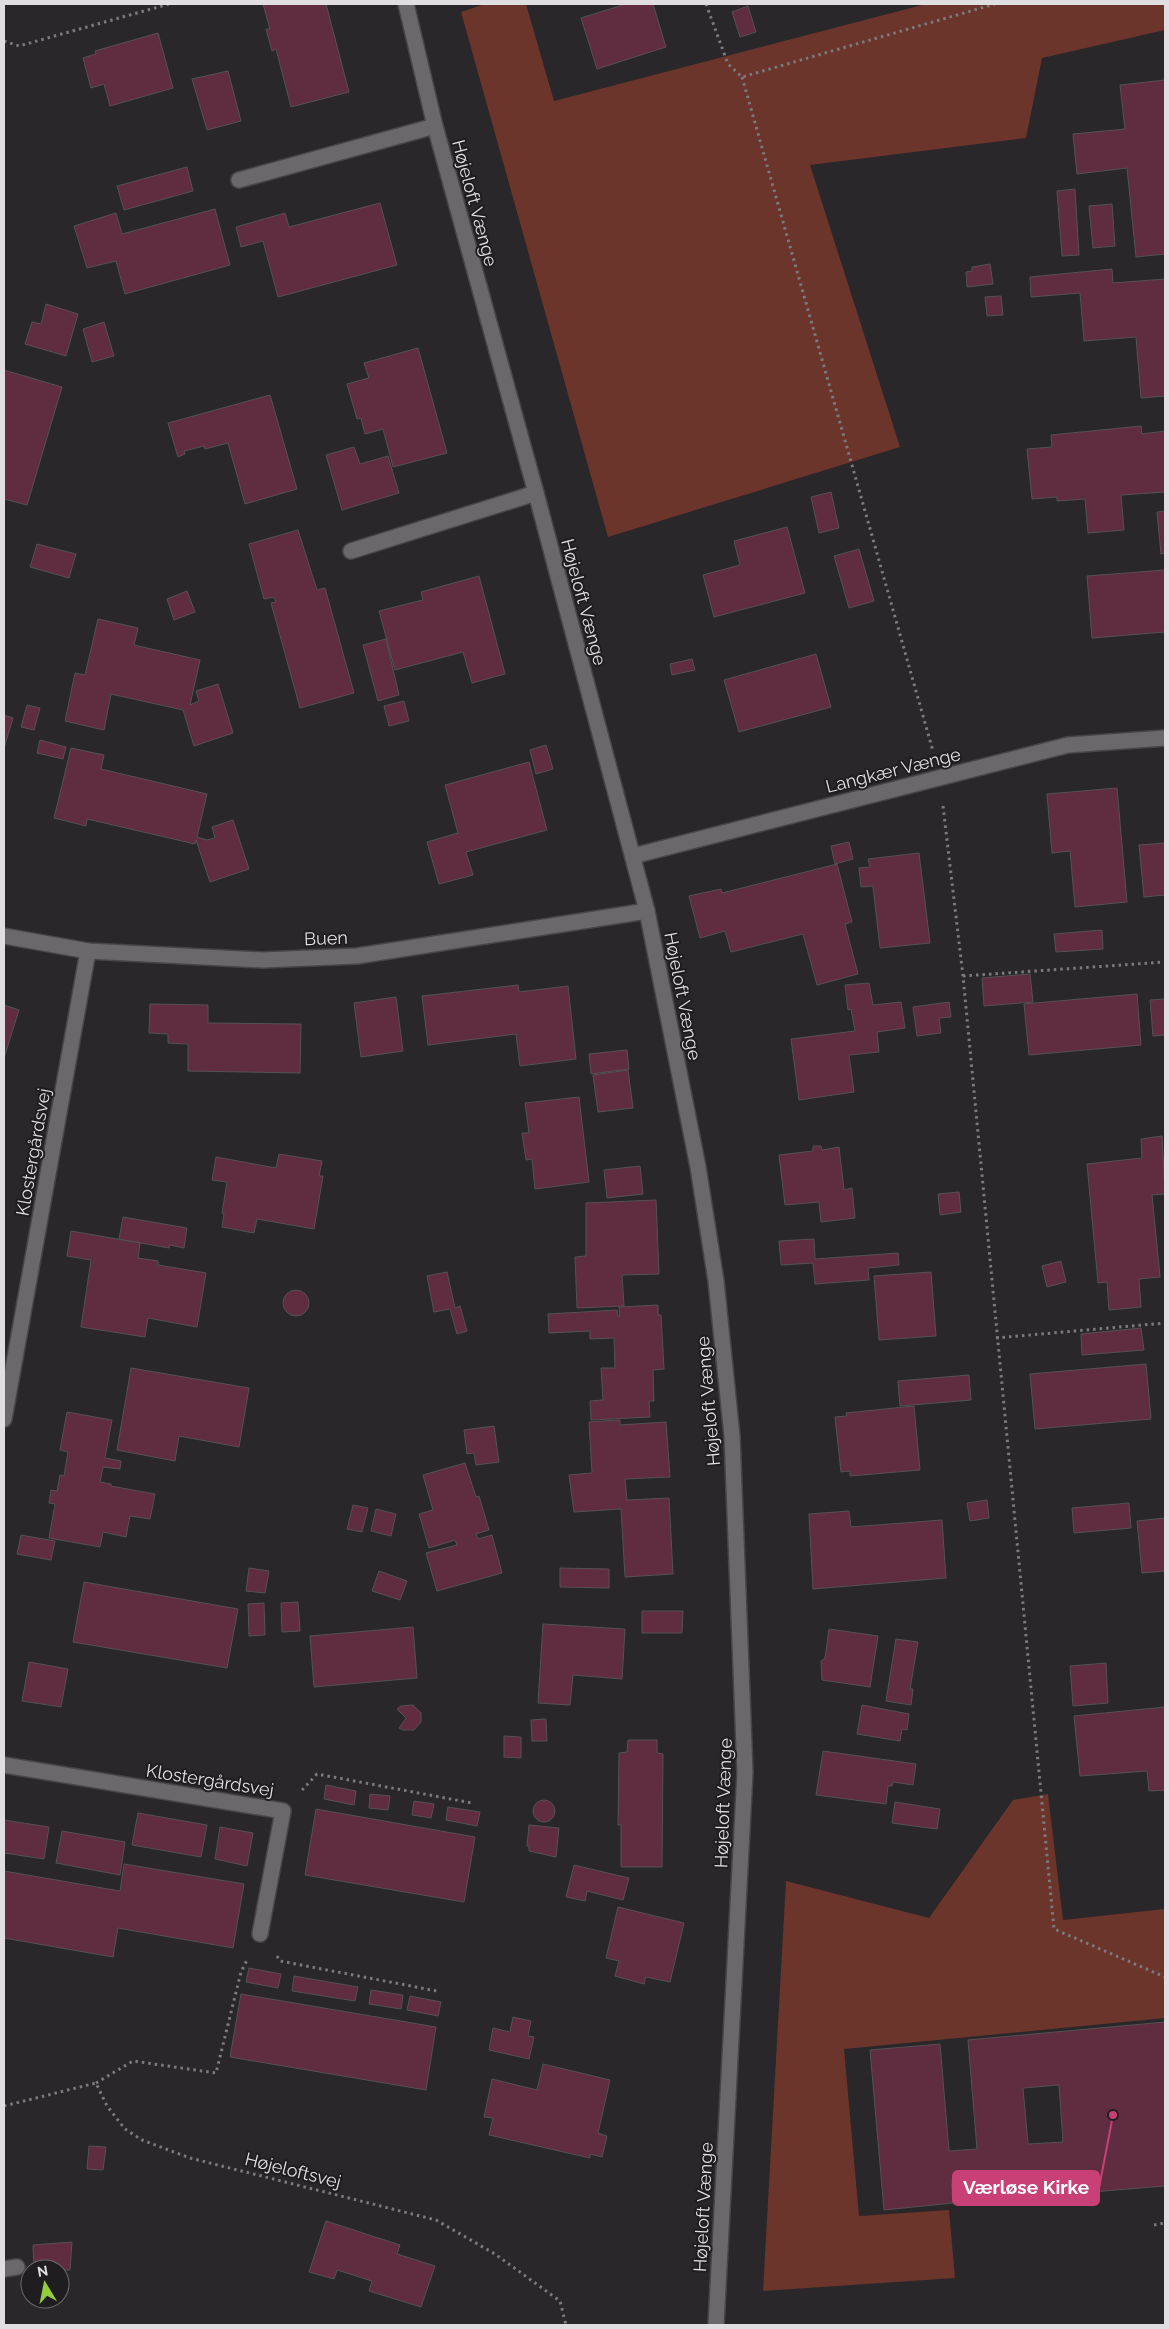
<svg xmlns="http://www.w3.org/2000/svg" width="1169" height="2329" font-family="Raleway,sans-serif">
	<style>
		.green { fill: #6b352c }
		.building { fill: #602c3f; stroke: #555253; fill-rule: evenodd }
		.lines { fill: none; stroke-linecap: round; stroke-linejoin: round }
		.minor-casing { stroke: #474647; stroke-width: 18 }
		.path { stroke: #7c7a7c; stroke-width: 3; stroke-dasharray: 2.5 4; stroke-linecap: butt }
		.minor { stroke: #6a686a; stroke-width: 15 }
		.labels { text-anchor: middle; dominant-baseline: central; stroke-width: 4; stroke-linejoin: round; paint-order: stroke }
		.street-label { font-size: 18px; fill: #e0dee0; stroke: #1f1d1f }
		.leader { fill: none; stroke: #c84076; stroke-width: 2 }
		.callout-dot { fill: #c84076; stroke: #1f1d1f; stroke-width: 2 }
		.callout { fill: #c84076; stroke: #c84076; stroke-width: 2 }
		.callout-label { font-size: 19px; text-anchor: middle; font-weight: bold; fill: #fff }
	</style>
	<rect width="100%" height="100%" fill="#292729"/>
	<g class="green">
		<path d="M485 4H526L554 101 926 4H1165V30L1042 58 1026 138 810 165 900 447 608 537 461 12Z"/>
		<path d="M1048 1794 1063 1920 1165 1909V2018L844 2049 859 2216 949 2210 955 2278 763 2291 786 1881 929 1918 1013 1800Z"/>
	</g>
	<g class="building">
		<path d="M263 4H326L349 92 291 107 276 49 272 51 266 29H270Z"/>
		<path d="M626 4H653L666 47 597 69 581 18Z"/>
		<path d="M748 6 756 32 740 37 732 12Z"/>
		<path d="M158 33 173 88 110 106 104 84 91 88 83 58 96 54 95 51Z"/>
		<path d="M228 71 241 121 207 130 192 79Z"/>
		<path d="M1165 80V254L1136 257 1127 168 1077 174 1073 134 1125 129 1120 85Z"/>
		<path d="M187 167 193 191 124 210 117 186Z"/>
		<path d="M1075 189 1079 255 1062 256 1057 191Z"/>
		<path d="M380 203 397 265 278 297 263 241 241 247 236 227 285 213 289 227Z"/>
		<path d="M1112 204 1115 246 1093 248 1089 206Z"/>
		<path d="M215 209 230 265 125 294 116 261 87 268 74 226 116 213 122 234Z"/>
		<path d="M990 264 993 284 967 287 966 272 972 271V267Z"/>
		<path d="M1112 269 1113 283 1165 279V396L1141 398 1136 337 1084 341 1080 293 1031 297 1030 277Z"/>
		<path d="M1001 296 1003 315 987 316 985 297Z"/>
		<path d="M46 304 78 314 66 356 25 344 32 322 41 324Z"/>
		<path d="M104 322 114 356 92 362 83 329Z"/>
		<path d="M418 348 447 453 393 467 383 429 365 434 361 418 357 419 347 384 369 378 364 363Z"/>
		<path d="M4 370 62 387 27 505 4 499Z"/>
		<path d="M270 395 297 489 245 504 228 443 205 449 204 446 184 451 185 454 178 457 168 423Z"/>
		<path d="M1141 426 1142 434 1165 431V492L1121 495 1124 530 1088 533 1085 499 1057 501V497L1032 499 1027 449 1052 447 1051 435Z"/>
		<path d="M354 447 360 464 388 456 399 493 342 510 326 455Z"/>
		<path d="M831 492 839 528 819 533 811 497Z"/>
		<path d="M1165 511V553L1161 554 1157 512Z"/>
		<path d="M787 527 805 593 714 617 703 575 740 565 734 541Z"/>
		<path d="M298 530 317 590 325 588 354 693 300 708 271 603 276 602 274 597 264 599 249 544Z"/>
		<path d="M37 544 76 554 69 578 30 567Z"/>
		<path d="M859 549 874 601 849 608 834 556Z"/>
		<path d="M1165 570V632L1092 638 1087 576Z"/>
		<path d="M479 576 505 674 472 683 463 652 395 670 379 611 423 600 421 592Z"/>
		<path d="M187 591 195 612 174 620 167 599Z"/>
		<path d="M98 619 138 628 134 645 200 660 190 705 199 701 196 691 218 684 233 733 194 746 183 710 111 694 104 730 65 721 75 673 85 675Z"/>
		<path d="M386 639 399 695 378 701 363 645Z"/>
		<path d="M816 654 831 707 739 732 724 680Z"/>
		<path d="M692 659 695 670 672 675 670 664Z"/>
		<path d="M404 701 409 721 389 726 384 706Z"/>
		<path d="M27 705 40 708 34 730 21 727Z"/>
		<path d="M4 715 13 718 4 748Z"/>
		<path d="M40 740 66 747 63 759 37 753Z"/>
		<path d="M546 745 553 769 536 774 530 750Z"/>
		<path d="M71 748 104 755 101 769 207 794 197 837 207 840 215 838 212 827 233 820 249 869 210 882 196 840 195 844 87 819 86 826 54 818Z"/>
		<path d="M529 762 547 830 466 852 473 875 439 884 427 842 458 833 445 785Z"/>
		<path d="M1117 788 1127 902 1075 907 1070 851 1052 853 1047 794Z"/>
		<path d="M849 842 853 859 835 864 831 846Z"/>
		<path d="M1165 843V895L1144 897 1139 845Z"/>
		<path d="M919 853 930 943 880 948 873 886 861 887 859 868 870 867 868 859Z"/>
		<path d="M837 864 852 922 845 924 858 974 817 985 803 934 731 952 725 931 700 938 689 896 721 889 722 893Z"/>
		<path d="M1102 930 1103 949 1056 952 1054 934Z"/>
		<path d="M1030 974 1033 1002 984 1006 982 978Z"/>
		<path d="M869 983 873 1005 901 1002 905 1028 877 1032 879 1052 849 1055 854 1092 799 1100 791 1039 855 1031 851 1009 848 1010 845 985Z"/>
		<path d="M518 985 519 992 568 986 576 1059 520 1066 516 1034 428 1045 422 996Z"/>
		<path d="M1137 994 1141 1045 1029 1055 1024 1004Z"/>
		<path d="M396 997 403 1051 361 1057 354 1003Z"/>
		<path d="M1165 999V1035L1153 1036 1150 1000Z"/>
		<path d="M949 1002 951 1017 939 1018 941 1033 917 1036 913 1007Z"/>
		<path d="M150 1004 208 1005V1023L301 1024 300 1073 188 1071V1044L168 1043V1034L149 1033Z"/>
		<path d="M4 1005 19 1010 4 1058Z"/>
		<path d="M627 1050 629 1069 591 1074 589 1054Z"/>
		<path d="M628 1070 633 1108 598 1112 593 1075Z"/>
		<path d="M579 1097 589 1182 535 1189 532 1159 526 1160 522 1133H529L525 1103Z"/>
		<path d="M1162 1136 1165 1194 1152 1195 1160 1277 1139 1279 1141 1307 1109 1310 1107 1282 1098 1283 1087 1164 1142 1158 1141 1139Z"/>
		<path d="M813 1146H821L822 1150 839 1147 844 1190 852 1188 855 1218 821 1222 819 1202 785 1205 779 1155 813 1151Z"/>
		<path d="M279 1154 322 1161 319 1176H323L314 1229 257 1219 254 1233 222 1227 224 1214 222 1213 227 1182 212 1180 216 1157 276 1168Z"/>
		<path d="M640 1166 643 1194 607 1198 604 1170Z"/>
		<path d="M959 1192 961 1212 940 1215 938 1194Z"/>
		<path d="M656 1200 659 1274 622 1275 624 1306 577 1308 575 1257 586 1256V1203Z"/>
		<path d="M123 1217 187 1228 184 1248 170 1245 169 1248 119 1239Z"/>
		<path d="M71 1231 140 1243 138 1258 158 1261V1265L206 1273 197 1327 148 1318 145 1337 81 1327 91 1260 67 1256Z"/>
		<path d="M814 1239 815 1259 898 1253 899 1265 868 1268 869 1280 815 1284 813 1263 781 1265 779 1241Z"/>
		<path d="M1061 1261 1066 1282 1047 1287 1042 1266Z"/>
		<path d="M447 1272 455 1308 460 1306 467 1331 457 1334 450 1309 434 1312 427 1276Z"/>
		<path d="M931 1272 936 1336 879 1340 874 1276Z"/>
		<circle cx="296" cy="1303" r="13"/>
		<path d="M658 1305V1315H661L664 1369 653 1370 654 1401H649L650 1417 591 1420 590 1401 603 1400 601 1368H615L614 1338 590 1339V1331L549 1333 548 1314 617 1310 618 1316H620L619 1307Z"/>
		<path d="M1141 1328 1144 1350 1082 1355 1081 1334Z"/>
		<path d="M1146 1364 1151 1419 1035 1429 1030 1374Z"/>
		<path d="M131 1368 249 1388 239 1447 179 1436 175 1461 117 1450Z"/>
		<path d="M969 1375 971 1400 900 1406 898 1381Z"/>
		<path d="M914 1406 920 1470 850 1476V1471L841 1472 835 1417 847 1416 846 1413Z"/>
		<path d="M67 1412 112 1420 105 1458 121 1461 120 1469 103 1467 100 1482 111 1484V1486L155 1494 150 1519 130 1516 126 1537 103 1532 100 1547 49 1538 55 1504 49 1503 51 1490 57 1491 60 1475 64 1476 68 1452 60 1450Z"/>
		<path d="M620 1420V1425L666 1422 670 1477 625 1479 627 1500 669 1498 673 1574 625 1577 621 1509 574 1512 569 1475 592 1473 589 1422Z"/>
		<path d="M494 1426 499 1462 476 1465 474 1453 467 1454 464 1430Z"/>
		<path d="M465 1463 476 1497 479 1496 489 1530 476 1534 478 1539 492 1535 502 1573 437 1591 426 1553 457 1545 455 1540 429 1548 419 1514 433 1510 423 1475Z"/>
		<path d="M987 1500 989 1518 970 1521 967 1503Z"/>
		<path d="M1129 1503 1131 1528 1074 1533 1072 1508Z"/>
		<path d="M353 1505 368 1508 362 1532 347 1529Z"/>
		<path d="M376 1509 396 1514 391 1536 371 1531Z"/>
		<path d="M849 1511 851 1527 942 1520 946 1578 813 1589 809 1514Z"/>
		<path d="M1165 1518V1571L1142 1573 1137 1521Z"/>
		<path d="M21 1535 55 1541 51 1560 17 1554Z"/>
		<path d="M249 1568 269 1571 265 1593 246 1591Z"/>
		<path d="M560 1568 609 1569V1588L560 1587Z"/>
		<path d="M379 1571 407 1581 400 1600 372 1591Z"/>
		<path d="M84 1582 238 1609 227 1668 73 1642Z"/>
		<path d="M298 1602 300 1631 282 1632 281 1603Z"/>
		<path d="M264 1603 265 1635 249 1636 248 1604Z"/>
		<path d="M642 1611H683L682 1633H642Z"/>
		<path d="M543 1624 625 1629 622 1679 573 1675 570 1705 538 1703Z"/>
		<path d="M413 1627 417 1678 314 1687 310 1636Z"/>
		<path d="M829 1629 878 1636 870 1687 822 1680 821 1661 825 1658Z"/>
		<path d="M896 1639 918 1642 910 1689H913L911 1705 886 1701Z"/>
		<path d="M29 1662 68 1669 61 1707 22 1701Z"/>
		<path d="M1106 1663 1108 1703 1073 1706 1070 1666Z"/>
		<path d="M413 1705 421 1713V1722L414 1730H403L399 1728 406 1718 397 1709 401 1706Z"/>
		<path d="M862 1705 909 1714 907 1730 902 1729 900 1741 857 1734Z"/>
		<path d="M1165 1707V1790L1149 1791 1147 1771 1080 1776 1074 1716Z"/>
		<path d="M546 1719 547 1741H532L531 1720Z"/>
		<path d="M504 1736 521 1737V1758L504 1757Z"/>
		<path d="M628 1740H657V1753L663 1754 662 1867H621V1825H618L619 1753 627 1752Z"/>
		<path d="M823 1751 916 1764 913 1785 893 1782 892 1786H888L886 1804 816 1795Z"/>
		<path d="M326 1785 356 1791 354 1805 324 1799Z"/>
		<path d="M370 1794 390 1796 388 1810 369 1808Z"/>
		<circle cx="544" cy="1811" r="11"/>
		<path d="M414 1801 434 1804 431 1818 412 1815Z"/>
		<path d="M895 1802 940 1809 937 1829 892 1823Z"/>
		<path d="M448 1807 480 1812 477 1826 446 1820Z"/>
		<path d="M316 1809 475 1837 464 1902 305 1875Z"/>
		<path d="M138 1813 207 1825 201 1857 132 1845Z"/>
		<path d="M4 1820 49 1827 44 1859 4 1853Z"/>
		<path d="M529 1825 559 1828 556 1857 529 1851V1846H527Z"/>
		<path d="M220 1827 253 1833 247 1866 215 1859Z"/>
		<path d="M62 1831 125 1842 120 1875 56 1863Z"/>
		<path d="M124 1864 244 1884 233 1948 118 1928 113 1957 4 1938V1871L120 1891Z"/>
		<path d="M574 1865 629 1878 623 1900 587 1891 585 1901 566 1897Z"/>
		<path d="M618 1907 684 1923 670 1982 646 1977 644 1984 615 1976 619 1961 606 1958Z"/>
		<path d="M249 1968 281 1974 278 1988 246 1982Z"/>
		<path d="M294 1976 358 1987 355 2001 292 1991Z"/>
		<path d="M371 1990 403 1995 401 2009 369 2004Z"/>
		<path d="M241 1994 436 2027 426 2090 230 2057Z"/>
		<path d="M410 1996 441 2002 438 2016 407 2010Z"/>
		<path d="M513 2017 531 2021 528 2036 534 2037 529 2059 489 2050 493 2028 510 2032Z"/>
		<path d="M1165 2022V2186L982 2201 980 2178 951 2180 953 2203 884 2210 870 2050 940 2044 949 2151 977 2149 968 2040ZM1059 2085 1063 2142 1028 2144 1023 2088Z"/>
		<path d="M543 2064 610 2080 598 2133 607 2136 602 2157 590 2154V2158L489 2135 493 2118 484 2117 492 2079 537 2090Z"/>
		<path d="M89 2146 106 2147 103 2170 87 2169Z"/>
		<path d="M326 2221 400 2245 397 2254 435 2266 421 2307 369 2291 372 2281 337 2270 334 2279 309 2272Z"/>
		<path d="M72 2242 70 2270 34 2269 33 2245Z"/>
	</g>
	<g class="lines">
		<defs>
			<g id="minor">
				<path d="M406 4 435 126 536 493 647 911 698 1167 716 1281 732 1436 745 1772 716 2325"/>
				<path d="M239 180 435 126"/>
				<path d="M351 551 536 493"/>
				<path d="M633 856 1068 745 1165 738"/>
				<path d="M4 936 88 951 263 960 357 956 647 911"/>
				<path d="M4 1419 88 951"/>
				<path d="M4 1765 283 1811 260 1934"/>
				<path d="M4 2269 17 2267"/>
			</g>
		</defs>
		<use href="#minor" class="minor-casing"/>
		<g class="path">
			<path d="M706 4 728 64 742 77 995 4"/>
			<path d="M4 41 19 46 169 4"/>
			<path d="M742 77 933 751"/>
			<path d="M943 806 963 976 1054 1929 1165 1977"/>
			<path d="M963 976 1165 962"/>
			<path d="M996 1338 1165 1323"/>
			<path d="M302 1790 317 1774 472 1803"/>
			<path d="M277 1956 280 1961 437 1991"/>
			<path d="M96 2083 133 2061 216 2073 241 1972 247 1960"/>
			<path d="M4 2106 96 2083 107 2106 125 2129 142 2140 190 2158 436 2220 495 2254 560 2301 566 2325"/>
			<path d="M1154 2225 1165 2223"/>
		</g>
		<use href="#minor" class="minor"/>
	</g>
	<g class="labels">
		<g class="street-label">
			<text transform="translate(475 203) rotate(75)">Højeloft Vænge</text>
			<text transform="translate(584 602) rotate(75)">Højeloft Vænge</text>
			<text transform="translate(893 770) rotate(-14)">Langkær Vænge</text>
			<text transform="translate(326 938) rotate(-2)">Buen</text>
			<text transform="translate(683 996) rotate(79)">Højeloft Vænge</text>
			<text transform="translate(33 1152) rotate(-80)">Klostergårdsvej</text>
			<text transform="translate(708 1401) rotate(-95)">Højeloft Vænge</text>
			<text transform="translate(210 1780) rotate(9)">Klostergårdsvej</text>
			<text transform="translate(723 1803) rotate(-88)">Højeloft Vænge</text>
			<text transform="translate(293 2170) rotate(14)">Højeloftsvej</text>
			<text transform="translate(703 2207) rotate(-87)">Højeloft Vænge</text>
		</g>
	</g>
	<path class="leader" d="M1113 2115L1099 2188"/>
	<circle class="callout-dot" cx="1113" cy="2115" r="5"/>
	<rect class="callout" x="953" y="2171" width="146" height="34" rx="5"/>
	<g class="callout-label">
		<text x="1026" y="2194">Værløse Kirke</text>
	</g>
	<rect width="1169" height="2329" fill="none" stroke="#e0dee0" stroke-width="10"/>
	<g transform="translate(45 2284) rotate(350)"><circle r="24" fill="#1f1d1f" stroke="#6c6a6c"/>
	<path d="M0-4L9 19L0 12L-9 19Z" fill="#92cd3e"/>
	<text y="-8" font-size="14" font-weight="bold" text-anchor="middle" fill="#e0dee0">N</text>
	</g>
</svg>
